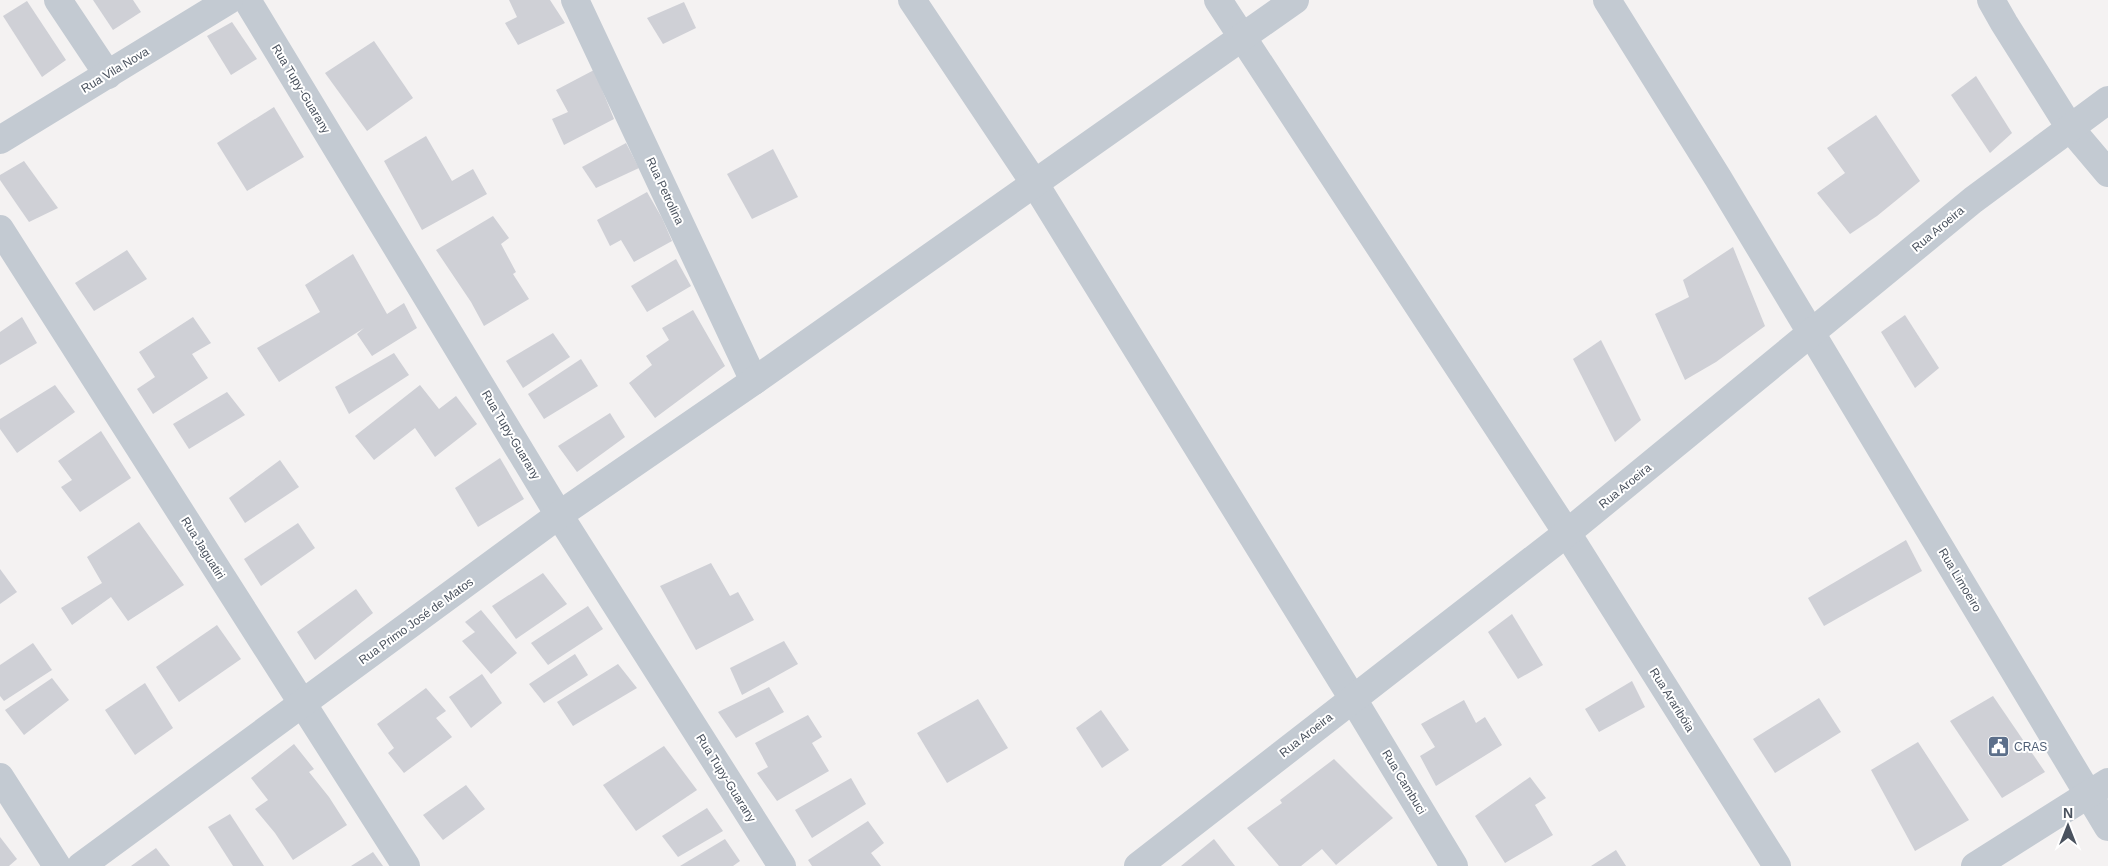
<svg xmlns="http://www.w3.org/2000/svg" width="2108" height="866" font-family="Helvetica,sans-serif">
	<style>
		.building { fill: #cfd0d6 }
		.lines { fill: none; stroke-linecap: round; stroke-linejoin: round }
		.street { stroke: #c3cad2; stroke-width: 28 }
		.labels { text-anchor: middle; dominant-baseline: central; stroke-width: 4; stroke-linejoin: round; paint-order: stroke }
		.street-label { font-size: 12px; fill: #4a525e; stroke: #fff }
		.service-label { font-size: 12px; fill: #4e5e75; stroke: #fff; text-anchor: start }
	</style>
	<rect width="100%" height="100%" fill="#f4f2f2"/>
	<g class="building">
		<path d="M93 0H133L141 12 113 30Z"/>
		<path d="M509 0H550L565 23 518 45 505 23 517 17Z"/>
		<path d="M27 1 66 60 42 77 3 16Z"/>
		<path d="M684 2 696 28 663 44 647 18Z"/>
		<path d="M232 22 257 59 231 75 207 36Z"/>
		<path d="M374 41 413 98 367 131 325 73Z"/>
		<path d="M594 70 614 119 564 145 552 119 568 112 556 90Z"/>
		<path d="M1976 76 2012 133 1990 153 1951 95Z"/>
		<path d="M274 107 304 157 247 191 217 143Z"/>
		<path d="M1876 115 1920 181 1877 216 1850 234 1817 193 1845 173 1827 148Z"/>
		<path d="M426 136 452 181 473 169 487 194 422 230 384 161Z"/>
		<path d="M626 143 639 168 596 188 582 167Z"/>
		<path d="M773 149 798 197 752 219 727 174Z"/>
		<path d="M24 161 58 208 29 222 0 180V175Z"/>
		<path d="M647 192 662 218 672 241 634 262 621 240 610 246 597 220Z"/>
		<path d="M493 216 509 238 501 244 516 272 513 274 529 299 484 326 471 302 436 250Z"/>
		<path d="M1733 247 1765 326 1716 362 1685 380 1655 314 1689 297 1683 280Z"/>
		<path d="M127 250 147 279 94 311 75 283Z"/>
		<path d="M353 254 387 314 404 303 417 328 372 356 357 334 364 328 279 382 257 348 320 312 305 285Z"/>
		<path d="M676 259 691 286 647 312 631 286Z"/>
		<path d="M693 310 725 366 655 418 629 383 652 365 646 356 669 340 662 328Z"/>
		<path d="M1905 315 1939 368 1915 388 1881 332Z"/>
		<path d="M22 317 37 343 0 365V332Z"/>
		<path d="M193 317 211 343 192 354 208 378 153 414 137 389 155 377 139 352Z"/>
		<path d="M553 333 570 357 523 388 506 361Z"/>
		<path d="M1601 340 1641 420 1615 442 1573 359Z"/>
		<path d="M394 353 409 375 349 414 335 387Z"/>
		<path d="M581 359 598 386 544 419 528 394Z"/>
		<path d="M55 385 75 412 17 453 0 429V419Z"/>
		<path d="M420 385 439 409 456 396 477 424 435 457 415 428 374 460 355 436Z"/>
		<path d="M227 392 245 415 189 449 173 424Z"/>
		<path d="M610 413 625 437 577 472 558 446Z"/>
		<path d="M101 431 131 478 80 512 61 487 72 480 58 461Z"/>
		<path d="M500 458 524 499 478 527 455 488Z"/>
		<path d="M280 460 299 487 245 523 229 498Z"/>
		<path d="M139 522 184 585 128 621 111 597 72 625 61 608 102 583 87 557Z"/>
		<path d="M298 523 315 548 261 586 244 559Z"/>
		<path d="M1906 540 1922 571 1824 626 1808 598Z"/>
		<path d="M711 563 730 596 738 592 754 620 696 650 660 586Z"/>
		<path d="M0 569 17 592 0 604Z"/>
		<path d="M543 573 567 604 516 639 492 606Z"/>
		<path d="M356 589 373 613 315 660 297 632Z"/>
		<path d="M588 606 603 629 548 665 531 643Z"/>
		<path d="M481 610 517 653 491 674 462 641 475 632 465 622Z"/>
		<path d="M1512 614 1543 665 1518 679 1488 632Z"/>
		<path d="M217 625 241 659 179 702 156 667Z"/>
		<path d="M784 641 798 664 742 695 730 668Z"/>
		<path d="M33 643 52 670 4 701 0 696V665Z"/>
		<path d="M575 654 588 675 544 703 529 684Z"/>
		<path d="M618 664 637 688 573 726 557 702Z"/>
		<path d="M482 674 502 703 471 728 449 697Z"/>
		<path d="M52 678 69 700 24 735 5 710Z"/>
		<path d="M1632 681 1645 707 1599 732 1585 709Z"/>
		<path d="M145 683 173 728 135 755 105 710Z"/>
		<path d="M769 687 784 712 736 738 718 712Z"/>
		<path d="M426 688 446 711 436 718 452 737 404 773 388 753 394 748 377 724Z"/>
		<path d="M1993 696 2045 772 2002 798 1950 721Z"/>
		<path d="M1819 698 1841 732 1775 773 1753 739Z"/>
		<path d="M978 699 1008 748 947 783 917 733Z"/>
		<path d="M1464 700 1476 723 1485 717 1502 745 1436 786 1420 756 1435 747 1421 724Z"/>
		<path d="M1101 710 1129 750 1102 768 1076 728Z"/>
		<path d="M808 715 822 737 812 743 829 771 777 801 757 773 768 767 755 743Z"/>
		<path d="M1918 742 1969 820 1915 851 1871 770Z"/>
		<path d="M294 744 314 769 309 772 329 797 347 825 293 860 275 833 255 809 268 800 251 778Z"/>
		<path d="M664 746 697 790 636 831 603 785Z"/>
		<path d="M1334 759 1393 818 1336 865 1322 849 1301 866H1279L1247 828 1282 803 1280 800Z"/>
		<path d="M1530 777 1546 798 1535 805 1553 835 1505 863 1475 816Z"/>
		<path d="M851 778 866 804 812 838 795 810Z"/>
		<path d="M466 785 485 809 443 840 423 815Z"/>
		<path d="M707 808 723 831 678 857 662 836Z"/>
		<path d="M230 814 264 866H233L208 827Z"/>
		<path d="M868 821 884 843 871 853 881 866H812L808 860Z"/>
		<path d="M0 837 17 859 9 866H0Z"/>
		<path d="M725 839 740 861 733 866H680Z"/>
		<path d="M1214 839 1235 866H1181Z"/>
		<path d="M156 848 170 866H131Z"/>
		<path d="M1616 850 1626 866H1591Z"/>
		<path d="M373 852 383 866H351Z"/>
	</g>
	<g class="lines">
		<g class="street">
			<path d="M58 0 108 75"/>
			<path d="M247 0 559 515 782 866"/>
			<path d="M575 0 754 381"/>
			<path d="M912 0 1035 184 1353 699 1454 866"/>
			<path d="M1218 0 1567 533 1777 866"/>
			<path d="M1607 0 1718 178 2108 827"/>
			<path d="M1991 0 2004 23 2070 128 2108 173"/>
			<path d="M0 140 229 0"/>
			<path d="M0 229 406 866"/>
			<path d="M0 777 57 866"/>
			<path d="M81 866 559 515 754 381 1295 0"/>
			<path d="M1138 866 1567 533 1973 200 2108 100"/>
			<path d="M1975 866 2108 782"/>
		</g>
	</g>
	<defs>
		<symbol id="civic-square" viewBox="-11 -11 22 22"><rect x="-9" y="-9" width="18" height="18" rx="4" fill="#5c6f8a" stroke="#fff"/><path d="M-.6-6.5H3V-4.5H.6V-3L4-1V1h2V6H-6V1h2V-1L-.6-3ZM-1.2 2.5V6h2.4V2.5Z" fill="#fff"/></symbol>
	</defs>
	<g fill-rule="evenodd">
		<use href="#civic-square" x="1986" y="734" width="25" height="25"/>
	</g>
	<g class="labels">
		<g class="street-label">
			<text transform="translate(115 70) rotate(-31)">Rua Vila Nova</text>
			<text transform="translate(301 89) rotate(59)">Rua Tupy-Guarany</text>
			<text transform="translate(665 191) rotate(65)">Rua Petrolina</text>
			<text transform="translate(1938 229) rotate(-40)">Rua Aroeira</text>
			<text transform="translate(511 435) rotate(59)">Rua Tupy-Guarany</text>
			<text transform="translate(1625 486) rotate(-39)">Rua Aroeira</text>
			<text transform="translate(203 548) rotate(58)">Rua Jaguatiri</text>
			<text transform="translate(1960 580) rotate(59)">Rua Limoeiro</text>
			<text transform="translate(416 621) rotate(-36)">Rua Primo José de Matos</text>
			<text transform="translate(1672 700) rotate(58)">Rua Araribóia</text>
			<text transform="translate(1306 735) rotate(-38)">Rua Aroeira</text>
			<text transform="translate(726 778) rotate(58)">Rua Tupy-Guarany</text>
			<text transform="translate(1404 782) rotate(59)">Rua Cambuci</text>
		</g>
		<g class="service-label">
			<text x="2014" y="747">CRAS</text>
		</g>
	</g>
	<g transform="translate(2068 826)" stroke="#ffffff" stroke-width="4" paint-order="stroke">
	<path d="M0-4L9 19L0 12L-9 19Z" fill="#4a525e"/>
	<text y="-8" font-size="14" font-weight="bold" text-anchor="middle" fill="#4a525e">N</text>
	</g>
</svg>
